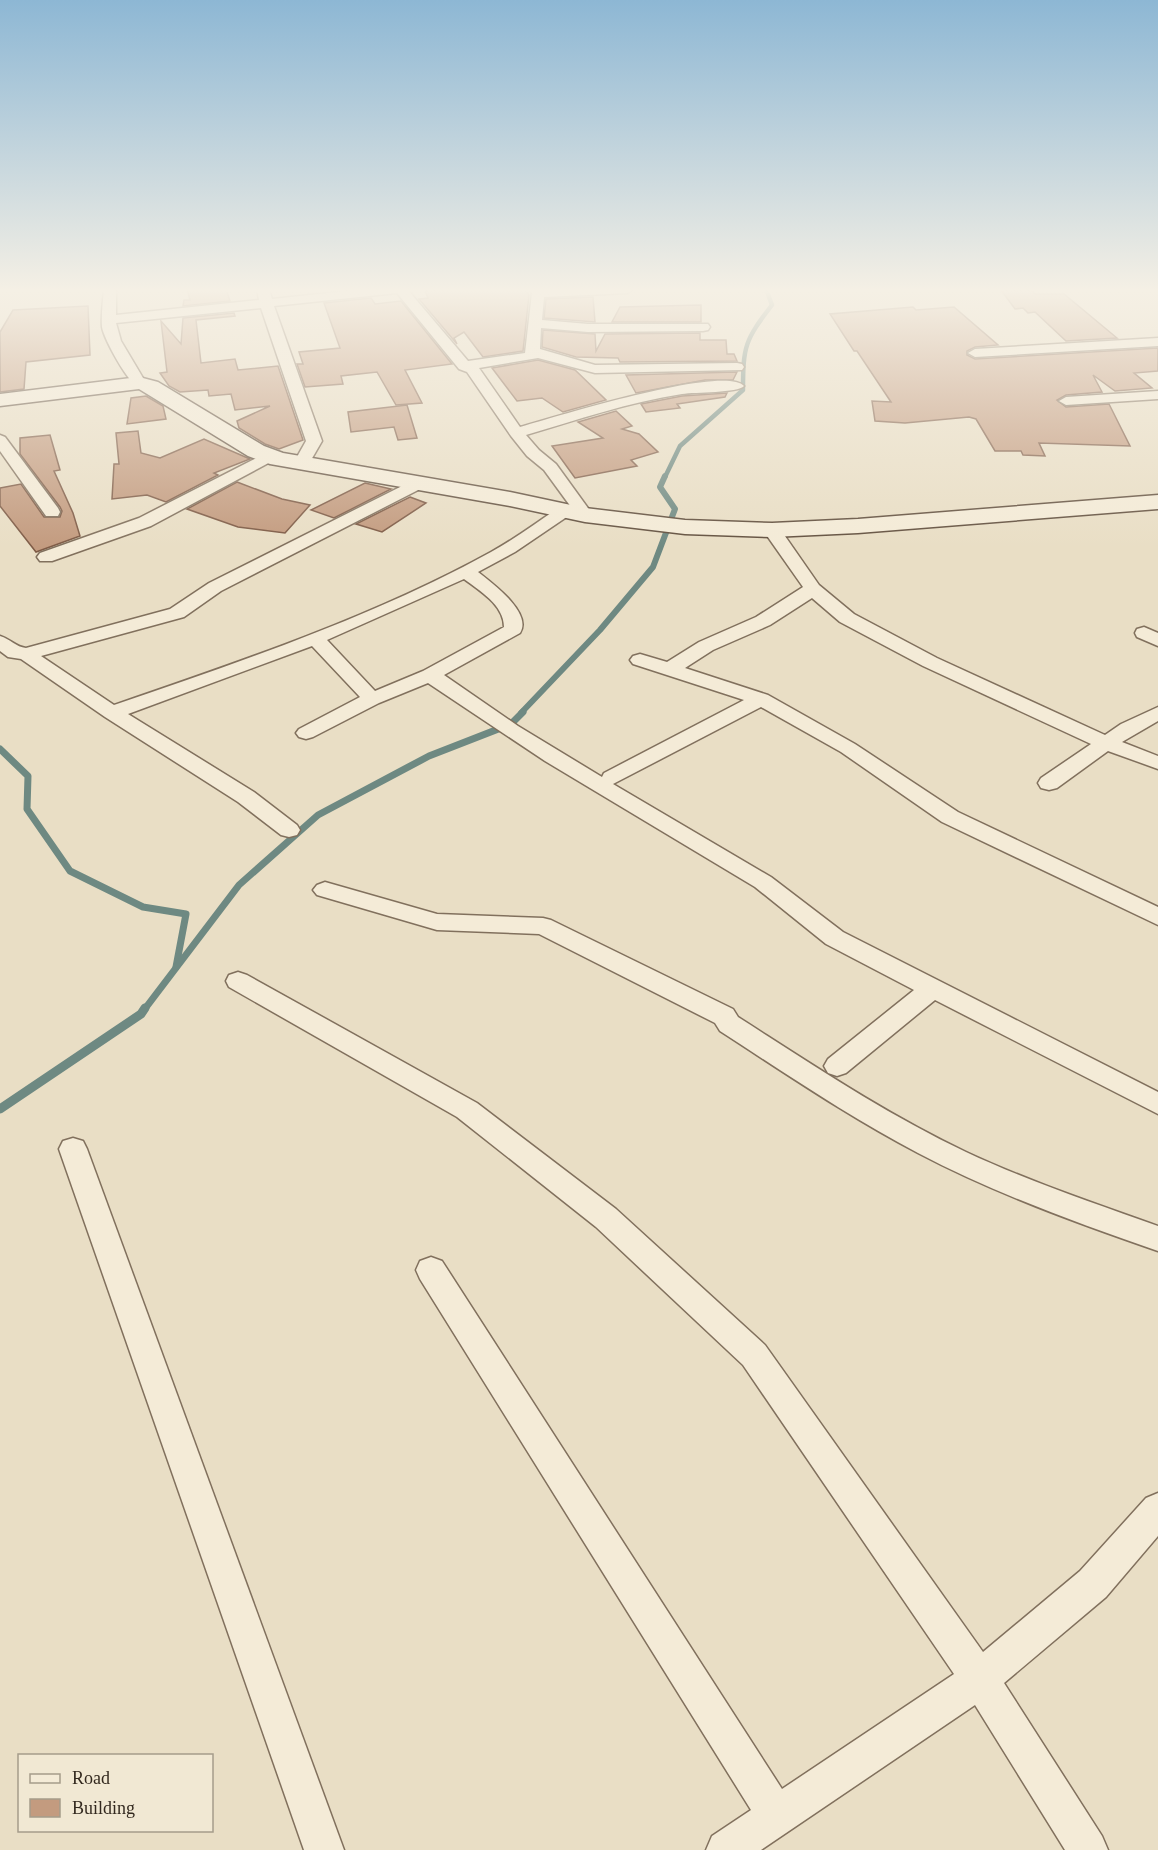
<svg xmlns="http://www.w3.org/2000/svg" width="1158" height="1850" font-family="'Times New Roman',serif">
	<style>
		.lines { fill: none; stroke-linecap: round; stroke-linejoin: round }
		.stream-far3 { stroke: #6e8982; stroke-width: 4.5 }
		.stream-far2 { stroke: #6e8982; stroke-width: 6 }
		.stream-far1 { stroke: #6e8982; stroke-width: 7 }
		.stream { stroke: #6e8982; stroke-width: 9 }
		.building { fill: #c39b7f; stroke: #7e5b46; stroke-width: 1.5 }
		.street-casing { stroke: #81705d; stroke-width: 3 }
		.secondary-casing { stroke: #635140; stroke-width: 3 }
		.street { fill: #f4ebd7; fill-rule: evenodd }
		.secondary { fill: #f4ebd7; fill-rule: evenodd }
	</style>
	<rect width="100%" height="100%" fill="#e9dec5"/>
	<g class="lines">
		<path class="stream-far3" d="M665 477 680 446 743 390C743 346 745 340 772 305L766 289"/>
		<path class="stream-far2" d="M521 713 600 630 653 567 675 509 660 487 665 476"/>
		<g class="stream-far1">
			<path d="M0 749 28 776 27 809 70 871 143 907 186 914 176 967"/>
			<path d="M144 1010 239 885 318 815 429 756 511 724 523 712"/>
		</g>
		<path class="stream" d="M0 1109 141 1014 145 1008"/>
	</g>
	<g class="building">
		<path d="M187 289H226L230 301 183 306 184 300H190Z"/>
		<path d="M451 289H525L529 295 523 351 483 357 464 332 454 338 457 344 419 299 428 298 425 291Z"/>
		<path d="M1001 290H1031L1035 294H1064L1117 338 1066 341 1035 312 1028 313 1023 308 1015 309Z"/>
		<path d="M593 297 595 322 544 318 546 299Z"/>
		<path d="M371 298 375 304 401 301 452 364 405 370 422 403 396 405 377 372 341 376 343 384 305 387 297 364H303L299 352 340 348 324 303Z"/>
		<path d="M701 305V322H612L620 307Z"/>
		<path d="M88 306 90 355 26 362 24 389 0 392V332L13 310Z"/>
		<path d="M913 307 916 310 954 307 998 345 975 347 967 351V355L975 359 1158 348V371L1134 373 1152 388 1115 391 1093 375 1102 392 1066 395 1057 400 1066 407 1109 404 1130 446 1039 443 1045 456 1023 455 1021 451H995L976 419 969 417 905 423 875 421 872 401 891 402 857 351H854L830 314Z"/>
		<path d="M234 313 235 316 196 320 201 363 235 359 238 370 278 366 303 440 279 449 265 444 239 428 237 421 270 406 235 410 231 394 209 396 208 390 180 392 169 386 160 373 167 372 161 321 181 344 183 318Z"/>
		<path d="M543 330 595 334 596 351 605 334 700 333V340H726L727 354H734L737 361 620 362 618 358 576 357 542 347Z"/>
		<path d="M538 360 575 370 606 400 563 412 542 398 517 401 492 368Z"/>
		<path d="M737 372 733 380H705L636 393 626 375Z"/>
		<path d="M727 393 725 397 677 404 680 408 646 412 641 404 682 396Z"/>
		<path d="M146 396 163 406 166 419 127 424 131 398Z"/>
		<path d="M407 405 417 438 398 440 394 427 351 432 348 412Z"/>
		<path d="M616 411 632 426 622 429 639 434 658 452 631 460 637 466 575 478 552 446 603 438 578 422Z"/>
		<path d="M138 431 141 453 160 458 204 439 250 459 214 473 218 475 166 502 147 495 112 499 114 464H119L116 433Z"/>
		<path d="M50 435 60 470 54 471 73 513 80 536 36 552 0 506V488L21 484 44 517H60L62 511 60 507 20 454V438Z"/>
		<path d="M237 482 282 499 310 505 285 533 238 527 187 509Z"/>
		<path d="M365 483 391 489 334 518 311 510Z"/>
		<path d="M410 497 426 503 382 532 356 524Z"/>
	</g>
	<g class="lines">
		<defs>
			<g id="street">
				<path d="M104 289H116V315L259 300 257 289H269L272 299 366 289H407L468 361 525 353 532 293 530 289H634L628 293 544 297 542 320 588 324H708L710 327 708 330 703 331 588 332 541 328 540 349 595 365 737 363 742 364 744 367 742 370 595 373 538 358 479 368 520 427C552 418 724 364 744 386 738 393 695 392 682 394 629 402 577 420 526 435L539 450 556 464 593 515 585 520 579 519 574 512 515 552 478 572C492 583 533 613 520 633L444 675 518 726 602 777 604 773 744 700 633 664 630 660 633 656 640 654 667 662 699 642 756 617 803 587 763 530 766 526H778L819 585 854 614 937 658 1105 735 1121 724 1158 707V721L1122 742 1158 756V769L1108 751 1057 788 1049 790 1041 788 1038 783 1041 778 1091 744 923 666 840 622 812 598 770 625 713 650 685 668 768 695 855 744 958 812 1158 907V925L942 822 841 752 761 707 613 784 771 877 843 932 1158 1092V1114L935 1000 846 1073 837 1076 828 1073 824 1066 828 1059 914 990 826 944 755 887 545 761 428 683 379 703 313 737 306 739 299 737 296 733 299 729 360 697 312 646 128 714 254 792 297 825 300 830 297 835 289 837 281 835 238 802 105 717 21 659 8 657 0 651V636C10 639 16 647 26 648L170 609 209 583 412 481H424L426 484 424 487 221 591 184 617 41 656 114 705C240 662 375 616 491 552 515 539 537 522 560 507H571L544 470 527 456 511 436 467 372 459 369 397 293 274 306 322 441 307 467 301 469 293 464 306 441 261 308 116 323 121 341 146 383 139 387C129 385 104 339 102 327 101 316 103 301 104 289ZM464 579C480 591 504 605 504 627L423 671 375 691 327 640Z"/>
				<path d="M1158 338V346L975 357 968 353 975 349Z"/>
				<path d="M1158 391V399L1066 405 1059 401 1066 397Z"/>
				<path d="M0 435 5 437 58 508 60 512 58 516H46L0 451Z"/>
				<path d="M270 451 278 456 276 459 151 526 52 561H40L37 557 40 553 139 518Z"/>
				<path d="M1144 627 1158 633V646L1137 637 1135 633 1137 629Z"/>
				<path d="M325 882 437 914 543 918 551 920 733 1009 738 1017C813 1065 886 1114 966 1152 1028 1181 1094 1203 1158 1226V1251C1077 1223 994 1193 918 1153 849 1117 785 1073 720 1031L715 1023 539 934 437 930 317 895 313 890 317 885Z"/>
				<path d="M238 972 247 975 477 1103 616 1209 765 1345 983 1652 1080 1571 1146 1498 1158 1493V1536L1106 1597 1004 1683 1102 1836 1108 1850H1065L975 1705 761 1850H706L712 1836 751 1810 420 1279 416 1270 420 1261 431 1257 442 1261 782 1789 954 1674 743 1365 596 1227 457 1117 229 987 226 981 229 975Z"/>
				<path d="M73 1138 83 1141 87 1149 344 1850H304L59 1149 63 1141Z"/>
			</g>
			<path id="secondary" d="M139 377 158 382 264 446 283 453 510 492 585 508 685 520 772 523 858 519 1158 495V509L858 533 772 537 685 534 585 522 510 506 270 464 248 456 139 389 0 406V394Z"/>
		</defs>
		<use href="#street" class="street-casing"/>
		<use href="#secondary" class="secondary-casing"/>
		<use href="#street" class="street"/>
		<use href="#secondary" class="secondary"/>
	</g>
	<linearGradient id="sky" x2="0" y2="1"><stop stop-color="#8db7d4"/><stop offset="0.53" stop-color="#f5f0e5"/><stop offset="1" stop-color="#f5f0e5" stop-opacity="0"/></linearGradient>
	<rect width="1158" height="548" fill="url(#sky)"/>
	<rect x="18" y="1754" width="195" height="78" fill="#f1e8d3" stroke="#a59c8b" stroke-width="1.5"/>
	<rect x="30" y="1774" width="30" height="9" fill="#f4ebd7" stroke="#a59c8b" stroke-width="1.5"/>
	<text x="72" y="1784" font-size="18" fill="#33291f">Road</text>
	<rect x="30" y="1799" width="30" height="18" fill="#c39b7f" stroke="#a59c8b" stroke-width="1.5"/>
	<text x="72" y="1814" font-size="18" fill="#33291f">Building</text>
</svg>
